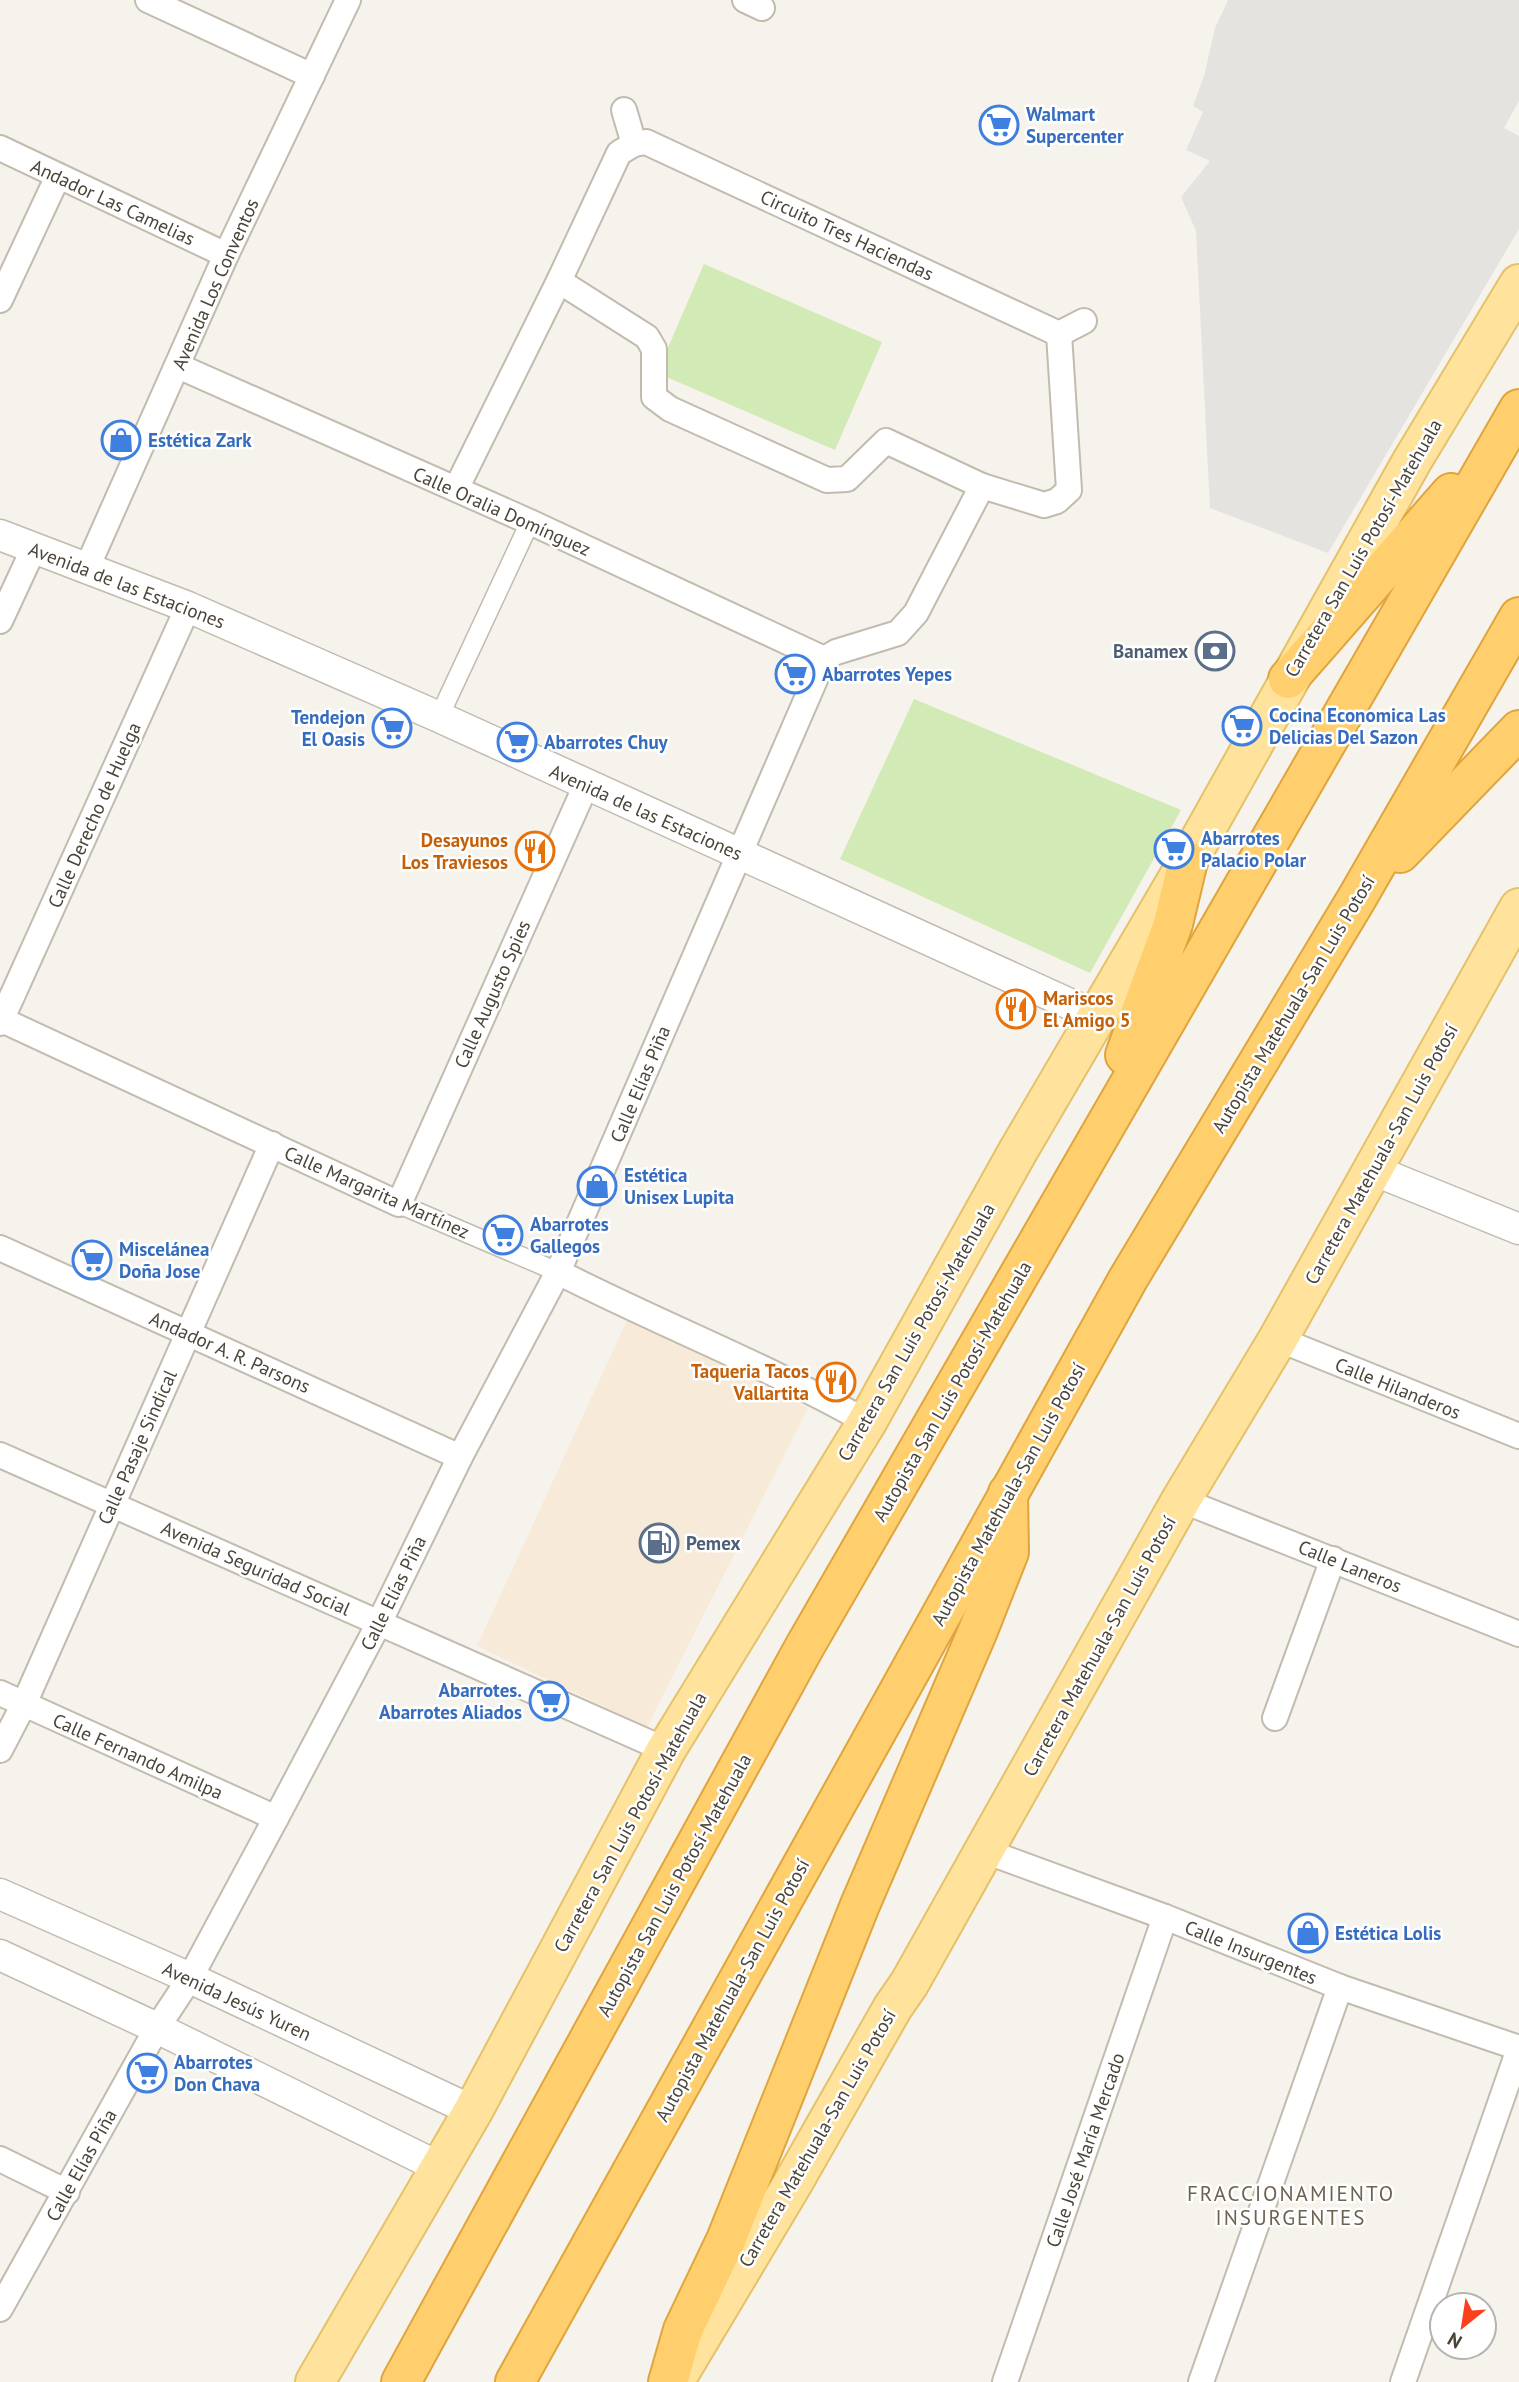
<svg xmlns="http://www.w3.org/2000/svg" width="1519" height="2382" font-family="'PT Sans',sans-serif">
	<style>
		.commercial { fill: #f7ead8 }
		.green { fill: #d2eab5 }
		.parking { fill: #e5e3e0 }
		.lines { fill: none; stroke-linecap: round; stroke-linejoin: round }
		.pedestrian-casing { stroke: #c2bbae; stroke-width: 21 }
		.minor-casing { stroke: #c2bbae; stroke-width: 28 }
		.tertiary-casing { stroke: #c2bbae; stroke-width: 33 }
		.primary-casing { stroke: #e6c16a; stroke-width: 42 }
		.motorway-casing { stroke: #e0a43c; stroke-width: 42 }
		.pedestrian { stroke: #fff; stroke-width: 18 }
		.minor { stroke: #fff; stroke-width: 24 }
		.tertiary { stroke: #fff; stroke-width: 30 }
		.primary { stroke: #ffe39c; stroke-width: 38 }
		.motorway { stroke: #ffcf6e; stroke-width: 38 }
		.labels { text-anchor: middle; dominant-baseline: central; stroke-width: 5; stroke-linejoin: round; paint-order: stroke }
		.shop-label { font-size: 19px; font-weight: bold; fill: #366cbe; stroke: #fff; text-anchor: start }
		.street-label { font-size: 19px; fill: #4b4439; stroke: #fff }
		.service-label { font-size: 19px; font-weight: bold; fill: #4e5e75; stroke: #fff; text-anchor: end }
		.food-label { font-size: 19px; font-weight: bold; fill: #c56008; stroke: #fff; text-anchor: end }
		.neighbourhood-label { font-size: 21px; letter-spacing: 2px; fill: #6e6250; stroke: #fff }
	</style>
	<rect width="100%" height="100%" fill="#f6f3ec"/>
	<path class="commercial" d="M628 1318 808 1408 647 1727 477 1646Z"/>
	<g class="green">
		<path d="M704 264 882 342 835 450 657 373Z"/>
		<path d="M914 699 1181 810 1090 973 840 859Z"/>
	</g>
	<path class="parking" d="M1228 0H1519V101L1504 128 1519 136V229L1328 553 1210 508 1196 231 1181 197 1210 161 1186 150 1203 112 1193 106 1204 76 1215 28Z"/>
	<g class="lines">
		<defs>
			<g id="pedestrian">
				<path d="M439 717 530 522"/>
				<path d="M399 1204 558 1272"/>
			</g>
			<g id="minor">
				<path d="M148 0 312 76"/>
				<path d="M745 0 762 8"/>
				<path d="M624 110 634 144"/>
				<path d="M0 148 226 255"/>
				<path d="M559 281 647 337 654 349V397L670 409 827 480 847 479 886 441 982 486"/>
				<path d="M0 300 58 176"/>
				<path d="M1059 334 1084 321"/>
				<path d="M178 366 530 522 824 659"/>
				<path d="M456 489 559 281 619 153 634 144 646 142 1059 334"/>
				<path d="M86 570 226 255 348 0"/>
				<path d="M0 621 33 550"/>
				<path d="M0 1019 399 1204 586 785"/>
				<path d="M0 1023 188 607"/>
				<path d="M0 1248 460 1457"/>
				<path d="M558 1272C660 1324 768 1366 867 1422"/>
				<path d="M1278 1339 1519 1436"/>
				<path d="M0 1455 666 1750"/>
				<path d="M1181 1500 1519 1634"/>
				<path d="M0 1693 276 1818"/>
				<path d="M1275 1718 1333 1559"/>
				<path d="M0 1750 24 1704 272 1144"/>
				<path d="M985 1851 1165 1917 1340 1987 1519 2048"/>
				<path d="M0 2159 67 2192"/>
				<path d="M0 2309 157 2028 190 1978 276 1818 379 1623 460 1457 558 1272 824 659 836 652 898 633 916 613 982 486 1044 505 1057 501 1069 490 1059 334"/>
				<path d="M1005 2382 1165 1917"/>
				<path d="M1201 2382 1340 1987"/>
				<path d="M1403 2382 1519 2049"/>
			</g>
			<g id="tertiary">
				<path d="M0 535 188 607 439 717 1096 1016"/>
				<path d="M1373 1170 1519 1229"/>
				<path d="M0 1894 190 1978 473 2111"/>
				<path d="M0 1955 157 2028 439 2167"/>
			</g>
			<g id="primary">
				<path d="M315 2382 473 2111 666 1750 867 1422 1018 1151 1188 861 1412 461 1519 284"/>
				<path d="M674 2382 794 2181 893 2007 909 1984 1181 1500 1278 1339 1519 908"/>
			</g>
			<g id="motorway">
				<path d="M1288 679 1451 493"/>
				<path d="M1400 853 1519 730"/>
				<path d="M1125 1055 1173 924 1188 861"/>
				<path d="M401 2382 805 1646 1519 409"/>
				<path d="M515 2382 1128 1279 1357 898 1519 617"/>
				<path d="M668 2382 683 2330 726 2240 860 1905 977 1633 1009 1552 1008 1493"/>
			</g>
		</defs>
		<use href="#pedestrian" class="pedestrian-casing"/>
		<use href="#minor" class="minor-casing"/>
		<use href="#tertiary" class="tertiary-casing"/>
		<use href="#primary" class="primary-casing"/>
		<use href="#motorway" class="motorway-casing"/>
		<use href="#pedestrian" class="pedestrian"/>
		<use href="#minor" class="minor"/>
		<use href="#tertiary" class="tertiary"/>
		<use href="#primary" class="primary"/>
		<use href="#motorway" class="motorway"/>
	</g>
	<defs>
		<symbol id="supermarket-ring" viewBox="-11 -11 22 22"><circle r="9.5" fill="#fff" stroke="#3f7fe0" stroke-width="1.5"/><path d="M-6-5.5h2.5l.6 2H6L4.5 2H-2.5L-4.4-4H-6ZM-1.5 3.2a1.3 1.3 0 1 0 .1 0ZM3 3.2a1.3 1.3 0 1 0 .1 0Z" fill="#3f7fe0"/></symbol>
		<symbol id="shop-ring" viewBox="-11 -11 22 22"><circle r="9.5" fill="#fff" stroke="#3f7fe0" stroke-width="1.5"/><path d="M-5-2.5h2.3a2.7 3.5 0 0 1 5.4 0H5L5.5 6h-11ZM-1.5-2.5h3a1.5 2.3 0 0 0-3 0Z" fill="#3f7fe0"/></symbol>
		<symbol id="bank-ring" viewBox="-11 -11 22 22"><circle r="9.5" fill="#fff" stroke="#5c6f8a" stroke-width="1.5"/><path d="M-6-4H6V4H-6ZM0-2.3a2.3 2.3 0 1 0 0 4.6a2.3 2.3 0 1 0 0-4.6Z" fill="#5c6f8a"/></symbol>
		<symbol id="restaurant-ring" viewBox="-11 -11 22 22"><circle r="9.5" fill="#fff" stroke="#e8710a" stroke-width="1.5"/><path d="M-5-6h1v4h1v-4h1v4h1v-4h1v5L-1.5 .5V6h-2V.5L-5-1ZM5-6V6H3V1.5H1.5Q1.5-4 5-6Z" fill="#e8710a"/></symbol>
		<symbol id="fuel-ring" viewBox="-11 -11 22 22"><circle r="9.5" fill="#fff" stroke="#5c6f8a" stroke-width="1.5"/><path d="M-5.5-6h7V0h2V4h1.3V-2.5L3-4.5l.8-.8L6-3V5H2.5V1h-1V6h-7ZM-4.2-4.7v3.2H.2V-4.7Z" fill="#5c6f8a"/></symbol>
	</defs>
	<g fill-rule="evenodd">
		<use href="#supermarket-ring" x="977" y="103" width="44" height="44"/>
		<use href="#shop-ring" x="99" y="418" width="44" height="44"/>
		<use href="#bank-ring" x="1193" y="629" width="44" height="44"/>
		<use href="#supermarket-ring" x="773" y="652" width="44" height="44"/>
		<use href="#supermarket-ring" x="1220" y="704" width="44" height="44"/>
		<use href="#supermarket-ring" x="370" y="706" width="44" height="44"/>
		<use href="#supermarket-ring" x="495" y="720" width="44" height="44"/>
		<use href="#supermarket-ring" x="1152" y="827" width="44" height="44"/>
		<use href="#restaurant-ring" x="513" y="829" width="44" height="44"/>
		<use href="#restaurant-ring" x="994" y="987" width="44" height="44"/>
		<use href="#shop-ring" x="575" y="1164" width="44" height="44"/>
		<use href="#supermarket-ring" x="481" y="1213" width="44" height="44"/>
		<use href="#supermarket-ring" x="70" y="1238" width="44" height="44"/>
		<use href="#restaurant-ring" x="814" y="1360" width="44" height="44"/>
		<use href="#fuel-ring" x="637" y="1521" width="44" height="44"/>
		<use href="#supermarket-ring" x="527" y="1679" width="44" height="44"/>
		<use href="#shop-ring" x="1286" y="1911" width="44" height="44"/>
		<use href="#supermarket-ring" x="125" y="2051" width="44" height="44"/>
	</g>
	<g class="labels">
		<g class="shop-label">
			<text x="1026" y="114">Walmart<tspan x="1026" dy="22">Supercenter</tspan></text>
			<text x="148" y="440">Estética Zark</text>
			<text x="822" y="674">Abarrotes Yepes</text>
			<text x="1269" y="715">Cocina Economica Las<tspan x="1269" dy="22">Delicias Del Sazon</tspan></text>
			<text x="365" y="717" text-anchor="end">Tendejon<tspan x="365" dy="22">El Oasis</tspan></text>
			<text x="544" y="742">Abarrotes Chuy</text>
			<text x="1201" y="838">Abarrotes<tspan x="1201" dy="22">Palacio Polar</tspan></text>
			<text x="624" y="1175">Estética<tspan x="624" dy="22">Unisex Lupita</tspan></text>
			<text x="530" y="1224">Abarrotes<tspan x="530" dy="22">Gallegos</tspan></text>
			<text x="119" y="1249">Miscelánea<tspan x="119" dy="22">Doña Jose</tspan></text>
			<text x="522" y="1690" text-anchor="end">Abarrotes.<tspan x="522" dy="22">Abarrotes Aliados</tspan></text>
			<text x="1335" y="1933">Estética Lolis</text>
			<text x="174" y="2062">Abarrotes<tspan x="174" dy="22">Don Chava</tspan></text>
		</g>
		<g class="street-label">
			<text transform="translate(113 202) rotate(25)">Andador Las Camelias</text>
			<text transform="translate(847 235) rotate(25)">Circuito Tres Haciendas</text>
			<text transform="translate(215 284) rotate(-66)">Avenida Los Conventos</text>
			<text transform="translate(502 511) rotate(24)">Calle Oralia Domínguez</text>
			<text transform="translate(1363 548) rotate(-60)">Carretera San Luis Potosí-Matehuala</text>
			<text transform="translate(127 585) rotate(21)">Avenida de las Estaciones</text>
			<text transform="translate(646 812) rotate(24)">Avenida de las Estaciones</text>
			<text transform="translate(94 815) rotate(-66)">Calle Derecho de Huelga</text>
			<text transform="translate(492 994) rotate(-66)">Calle Augusto Spies</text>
			<text transform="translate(1293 1004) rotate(-59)">Autopista Matehuala-San Luis Potosí</text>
			<text transform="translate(640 1084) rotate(-67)">Calle Elías Piña</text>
			<text transform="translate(1381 1154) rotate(-61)">Carretera Matehuala-San Luis Potosí</text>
			<text transform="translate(377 1192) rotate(24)">Calle Margarita Martínez</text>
			<text transform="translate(916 1332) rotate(-60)">Carretera San Luis Potosí-Matehuala</text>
			<text transform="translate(230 1352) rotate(24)">Andador A. R. Parsons</text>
			<text transform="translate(1398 1388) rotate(22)">Calle Hilanderos</text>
			<text transform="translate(952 1391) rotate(-60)">Autopista San Luis Potosí-Matehuala</text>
			<text transform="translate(137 1447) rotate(-66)">Calle Pasaje Sindical</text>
			<text transform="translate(1008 1494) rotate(-61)">Autopista Matehuala-San Luis Potosí</text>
			<text transform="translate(1350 1566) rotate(22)">Calle Laneros</text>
			<text transform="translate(256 1568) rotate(24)">Avenida Seguridad Social</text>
			<text transform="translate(393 1593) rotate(-64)">Calle Elías Piña</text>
			<text transform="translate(1099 1646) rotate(-61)">Carretera Matehuala-San Luis Potosí</text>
			<text transform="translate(138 1756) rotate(24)">Calle Fernando Amilpa</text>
			<text transform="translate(630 1822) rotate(-61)">Carretera San Luis Potosí-Matehuala</text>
			<text transform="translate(674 1885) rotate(-61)">Autopista San Luis Potosí-Matehuala</text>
			<text transform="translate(1251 1952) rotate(22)">Calle Insurgentes</text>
			<text transform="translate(732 1990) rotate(-61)">Autopista Matehuala-San Luis Potosí</text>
			<text transform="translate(237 2001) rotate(25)">Avenida Jesús Yuren</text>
			<text transform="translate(817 2138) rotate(-60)">Carretera Matehuala-San Luis Potosí</text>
			<text transform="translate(1085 2150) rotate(-71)">Calle José María Mercado</text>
			<text transform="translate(81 2165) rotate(-61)">Calle Elías Piña</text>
		</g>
		<g class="service-label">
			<text x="1188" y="651">Banamex</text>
			<text x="686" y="1543" text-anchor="start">Pemex</text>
		</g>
		<g class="food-label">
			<text x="508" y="840">Desayunos<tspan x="508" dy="22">Los Traviesos</tspan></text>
			<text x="1043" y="998" text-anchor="start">Mariscos<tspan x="1043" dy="22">El Amigo 5</tspan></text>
			<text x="809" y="1371">Taqueria Tacos<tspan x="809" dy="22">Vallartita</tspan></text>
		</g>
		<g class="neighbourhood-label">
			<text x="1291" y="2193">FRACCIONAMIENTO<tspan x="1291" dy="24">INSURGENTES</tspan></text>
		</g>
	</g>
	<g transform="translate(1463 2326) rotate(210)"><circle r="33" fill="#ffffff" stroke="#b7b4b0" stroke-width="2"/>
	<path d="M0-5L12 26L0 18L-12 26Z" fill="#fc3f1d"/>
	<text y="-10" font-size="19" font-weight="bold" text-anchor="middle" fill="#4b4439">N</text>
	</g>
</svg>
